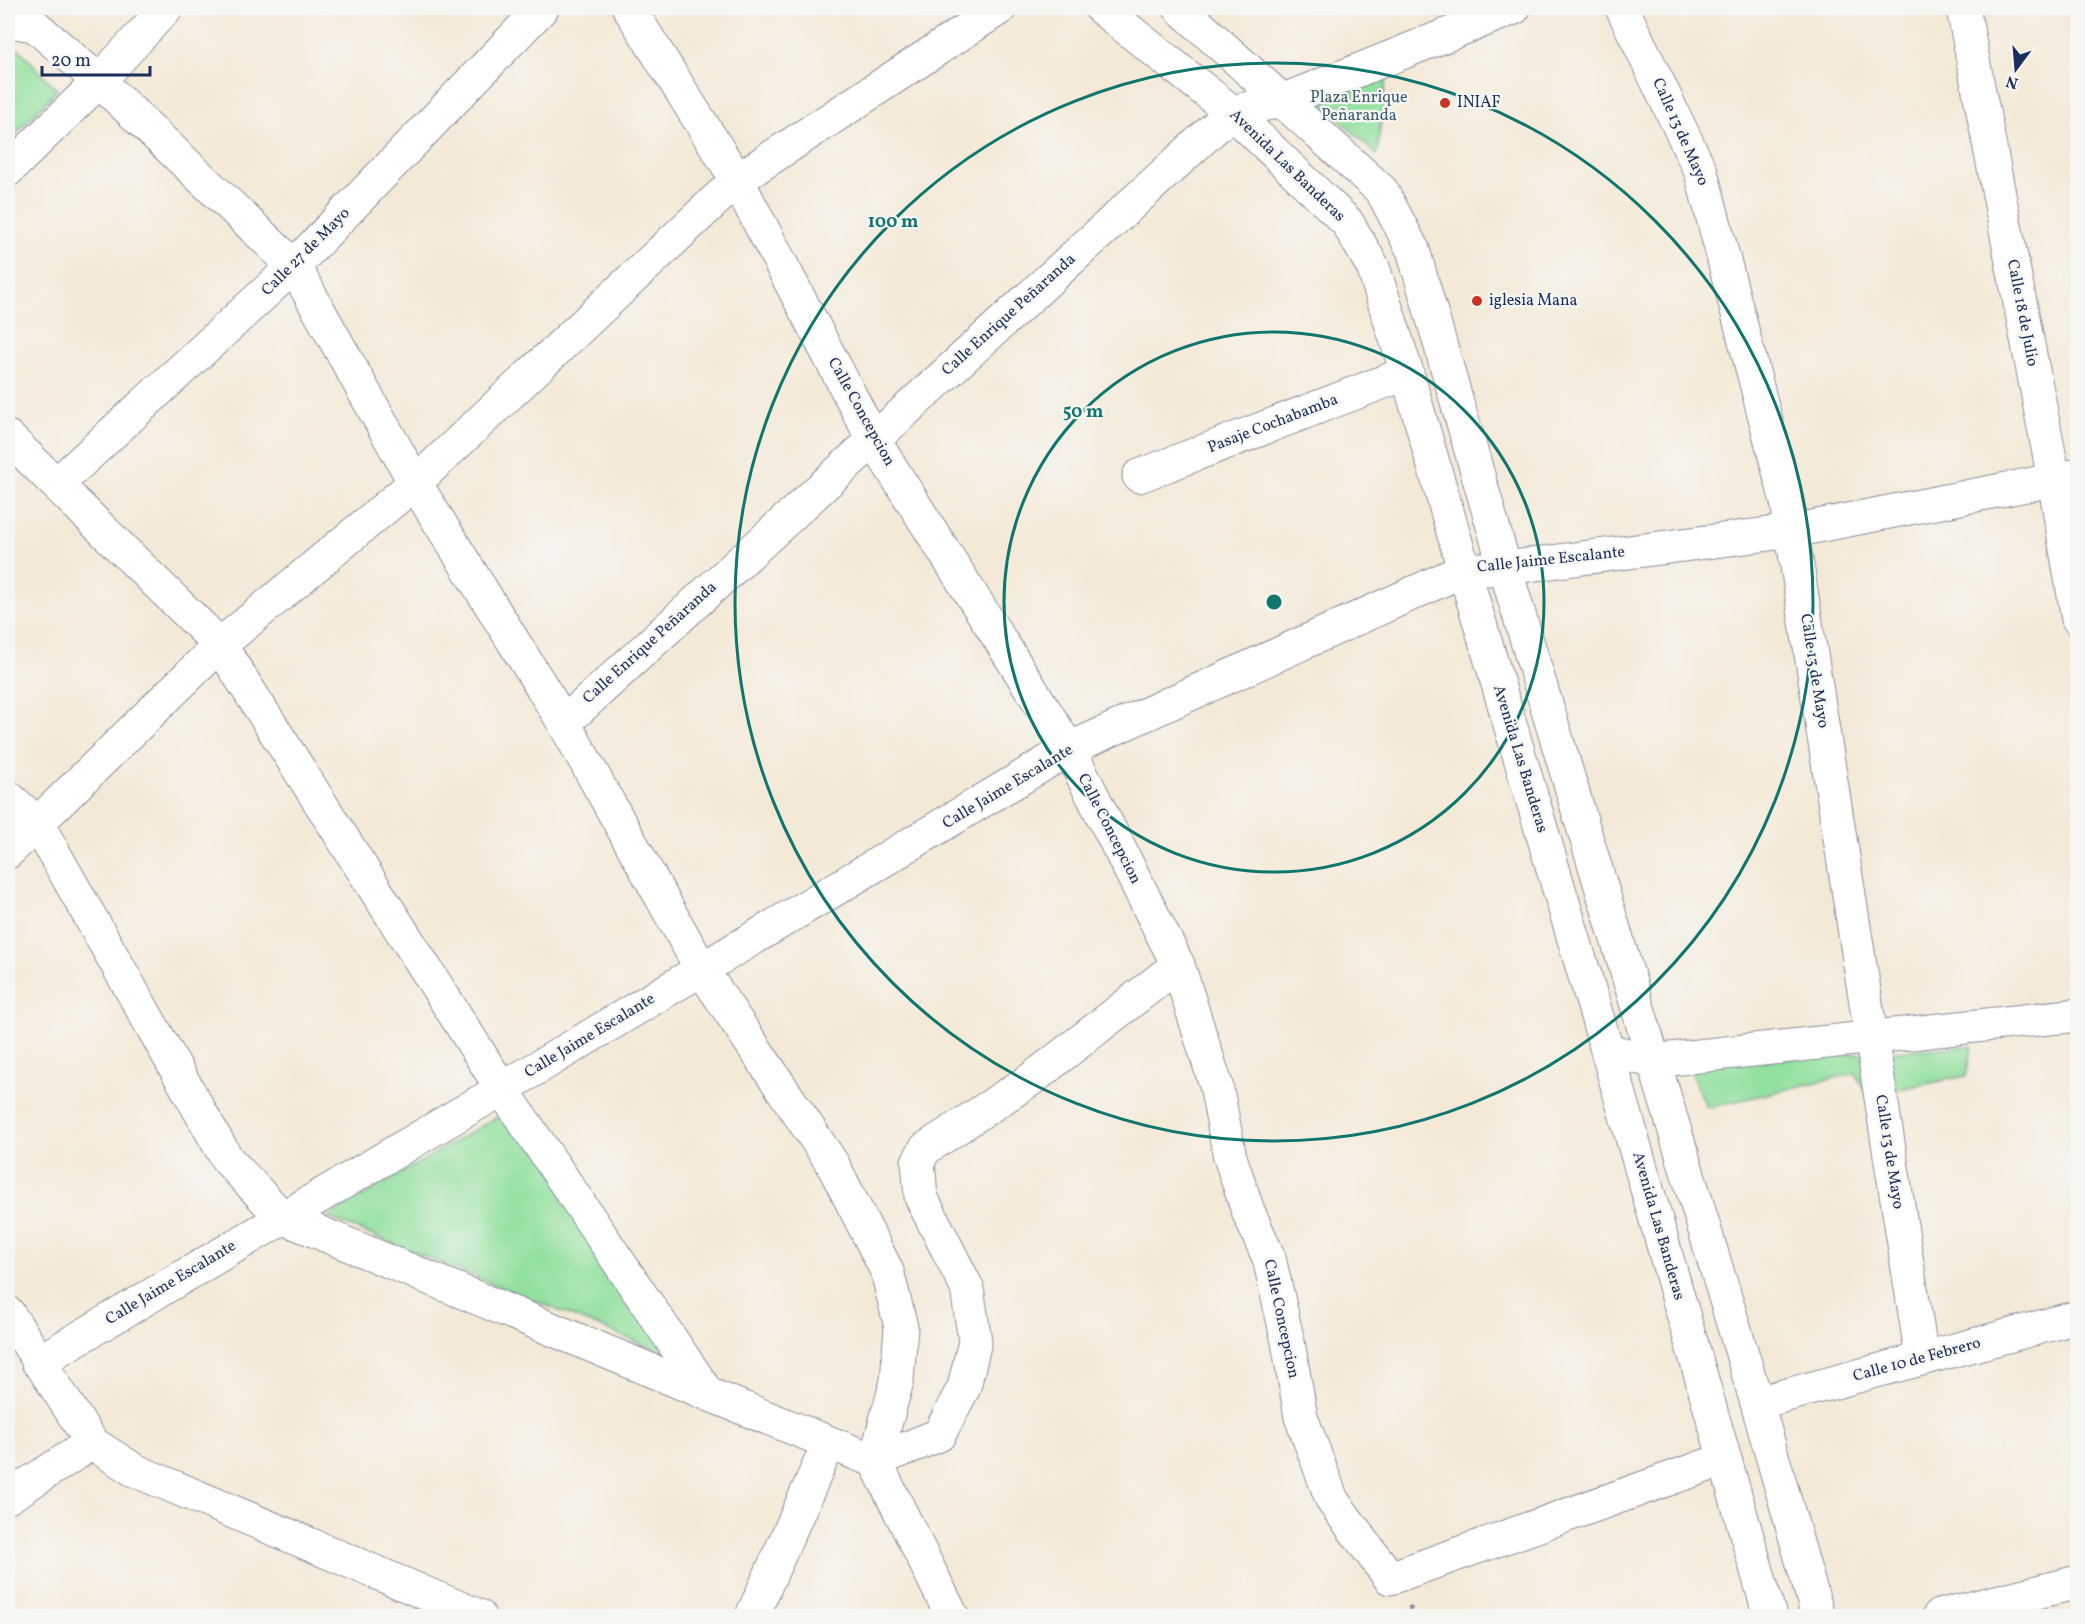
<svg xmlns="http://www.w3.org/2000/svg" width="2085" height="1624" font-family="Vollkorn,serif">
	<style>
		.green { fill: #92e09e; stroke: #56887e; stroke-width: 1.5 }
		.lines { fill: none; stroke-linecap: round; stroke-linejoin: round }
		.minor-casing { stroke: #888c9a; stroke-width: 35 }
		.major-casing { stroke: #888c9a; stroke-width: 35 }
		.path { stroke: #888c9a; stroke-width: 4; stroke-dasharray: 4.5 4.5; stroke-linecap: butt }
		.minor { stroke: #fff; stroke-width: 33 }
		.major { stroke: #fff; stroke-width: 33 }
		.ring { fill: none; stroke: #0f766e; stroke-width: 3 }
		.poi-dot { fill: #c8321e; stroke: #f6f6f2; stroke-width: 2 }
		.labels { text-anchor: middle; dominant-baseline: central; stroke-width: 4.5; stroke-linejoin: round; paint-order: stroke }
		.park-label { font-size: 16px; fill: #395b6e; stroke: #f6f6f2 }
		.poi-label { font-size: 16px; fill: #1b2f5e; stroke: #f6f6f2; text-anchor: start }
		.street-label { font-size: 16px; fill: #1b2f5e; stroke: #f6f6f2 }
		.centre { fill: #0f766e; stroke: #f6f6f2; stroke-width: 3 }
		.ring-label { font-size: 18px; text-anchor: middle; font-weight: bold; fill: #0f766e; stroke: #f6f6f2; stroke-width: 4.5; stroke-linejoin: round; paint-order: stroke }
	</style>
	<rect width="100%" height="100%" fill="#f6f6f2"/>
	<filter id="ink" filterUnits="userSpaceOnUse"><feTurbulence type="fractalNoise" baseFrequency=".0167" numOctaves="2"/><feDisplacementMap in="SourceGraphic" scale="12" xChannelSelector="R" yChannelSelector="G"/><feConvolveMatrix kernelMatrix="1 2 1 2 8 2 1 2 1" color-interpolation-filters="sRGB"/></filter>
	<filter id="wash" filterUnits="userSpaceOnUse"><feTurbulence type="fractalNoise" baseFrequency=".008" numOctaves="4" result="noise"/><feDisplacementMap in="SourceGraphic" scale="24" xChannelSelector="R" yChannelSelector="G"/><feGaussianBlur stdDeviation="1.35" result="paint"/><feColorMatrix in="noise" values="0 0 0 0 0 0 0 0 0 0 0 0 0 0 0 0 0 1.4 0 .05"/><feComposite in="paint" operator="in"/></filter>
	<g filter="url(#wash)">
		<rect width="100%" height="100%" fill="#f4e9d7"/>
		<g class="green">
			<path d="M8 48 19 49 57 90 8 142Z"/>
			<path d="M1387 70 1377 155 1324 105 1317 100Z"/>
			<path d="M1972 1046 1966 1076 1868 1095 1855 1073 1707 1108 1688 1065Z"/>
			<path d="M514 1107 694 1365 327 1217Z"/>
		</g>
	</g>
	<g filter="url(#ink)">
		<g class="lines">
			<defs>
				<g id="minor">
					<path d="M629 8 737 180 873 439 1069 749 1178 965 1216 1085 1230 1157 1248 1211 1269 1258 1288 1342 1301 1417 1332 1500 1390 1578 1725 1459"/>
					<path d="M1622 8 1701 172 1787 502 1922 1358"/>
					<path d="M1963 8 2054 479 2078 619"/>
					<path d="M8 21 34 25 99 81 294 266 415 483 564 723 702 970 832 1163 887 1271 901 1327 897 1381 875 1461"/>
					<path d="M8 170 99 81 166 8"/>
					<path d="M8 437 220 645 502 1089 708 1394"/>
					<path d="M1139 476 1407 373"/>
					<path d="M57 484 294 266 542 8"/>
					<path d="M564 723 1232 112 1284 100 1514 8"/>
					<path d="M8 797 37 823 227 1159 282 1217 708 1394 875 1461 952 1616"/>
					<path d="M8 852 220 645 415 483 737 180 1000 8"/>
					<path d="M1607 1050 1652 1061 2078 1015"/>
					<path d="M8 1313 92 1443 134 1470 479 1616"/>
					<path d="M38 1362 502 1089 1069 749 1464 570 1505 568 1792 531 2078 475"/>
					<path d="M1757 1403 2078 1317"/>
					<path d="M875 1461 939 1435 964 1387 975 1341 967 1288 921 1197 918 1162 925 1149 1033 1078 1178 965"/>
					<path d="M8 1497 92 1443"/>
					<path d="M752 1616 829 1443"/>
					<path d="M1939 1616 2078 1582"/>
				</g>
				<g id="major">
					<path d="M1101 8 1232 112 1347 222 1373 267 1407 373 1464 570 1607 1050 1770 1616"/>
					<path d="M1180 8 1382 191 1413 250 1505 568 1757 1403 1818 1616"/>
				</g>
			</defs>
			<use href="#minor" class="minor-casing"/>
			<use href="#major" class="major-casing"/>
			<path class="path" d="M1409 1606 1416 1616"/>
			<use href="#minor" class="minor"/>
			<use href="#major" class="major"/>
		</g>
	</g>
	<g class="ring">
		<circle cx="1274" cy="602" r="270"/>
		<circle cx="1274" cy="602" r="539"/>
	</g>
	<g class="poi-dot">
		<circle cx="1445" cy="103" r="6"/>
		<circle cx="1477" cy="301" r="6"/>
	</g>
	<g class="labels">
		<g class="park-label">
			<text x="1359" y="98">Plaza Enrique<tspan x="1359" dy="18">Peñaranda</tspan></text>
		</g>
		<g class="poi-label">
			<text x="1457" y="103">INIAF</text>
			<text x="1489" y="301">iglesia Mana</text>
		</g>
		<g class="street-label">
			<text transform="translate(1680 132) rotate(66)">Calle 13 de Mayo</text>
			<text transform="translate(1287 166) rotate(44)">Avenida Las Banderas</text>
			<text transform="translate(306 252) rotate(-45)">Calle 27 de Mayo</text>
			<text transform="translate(2022 313) rotate(79)">Calle 18 de Julio</text>
			<text transform="translate(1009 315) rotate(-42)">Calle Enrique Peñaranda</text>
			<text transform="translate(861 412) rotate(61)">Calle Concepcion</text>
			<text transform="translate(1273 424) rotate(-21)">Pasaje Cochabamba</text>
			<text transform="translate(1551 560) rotate(-6)">Calle Jaime Escalante</text>
			<text transform="translate(650 643) rotate(-42)">Calle Enrique Peñaranda</text>
			<text transform="translate(1814 671) rotate(81)">Calle 13 de Mayo</text>
			<text transform="translate(1520 759) rotate(73)">Avenida Las Banderas</text>
			<text transform="translate(1008 787) rotate(-31)">Calle Jaime Escalante</text>
			<text transform="translate(1109 829) rotate(63)">Calle Concepcion</text>
			<text transform="translate(590 1036) rotate(-31)">Calle Jaime Escalante</text>
			<text transform="translate(1889 1152) rotate(81)">Calle 13 de Mayo</text>
			<text transform="translate(1658 1226) rotate(74)">Avenida Las Banderas</text>
			<text transform="translate(171 1283) rotate(-31)">Calle Jaime Escalante</text>
			<text transform="translate(1281 1319) rotate(78)">Calle Concepcion</text>
			<text transform="translate(1917 1360) rotate(-15)">Calle 10 de Febrero</text>
		</g>
	</g>
	<circle cx="1274" cy="602" r="9" class="centre"/>
	<g class="ring-label">
		<text x="893" y="227">100 m</text>
		<text x="1083" y="417">50 m</text>
	</g>
	<rect width="2085" height="1624" fill="none" stroke="#f6f6f2" stroke-width="30"/>
	<g transform="translate(2016 69) rotate(196)" stroke="#f6f6f2" stroke-width="4.5" paint-order="stroke">
	<path d="M0-4.5L10 22L0 15L-10 22Z" fill="#1b2f5e"/>
	<text y="-9" font-size="16" font-weight="bold" text-anchor="middle" fill="#1b2f5e">N</text>
	</g>
	<path d="M42 66v9h108v-9" fill="none" stroke="#1b2f5e" stroke-width="3"/>
	<text x="51" y="66" font-size="18" fill="#1b2f5e" stroke="#f6f6f2" stroke-width="4.5" paint-order="stroke">20 m</text>
</svg>
